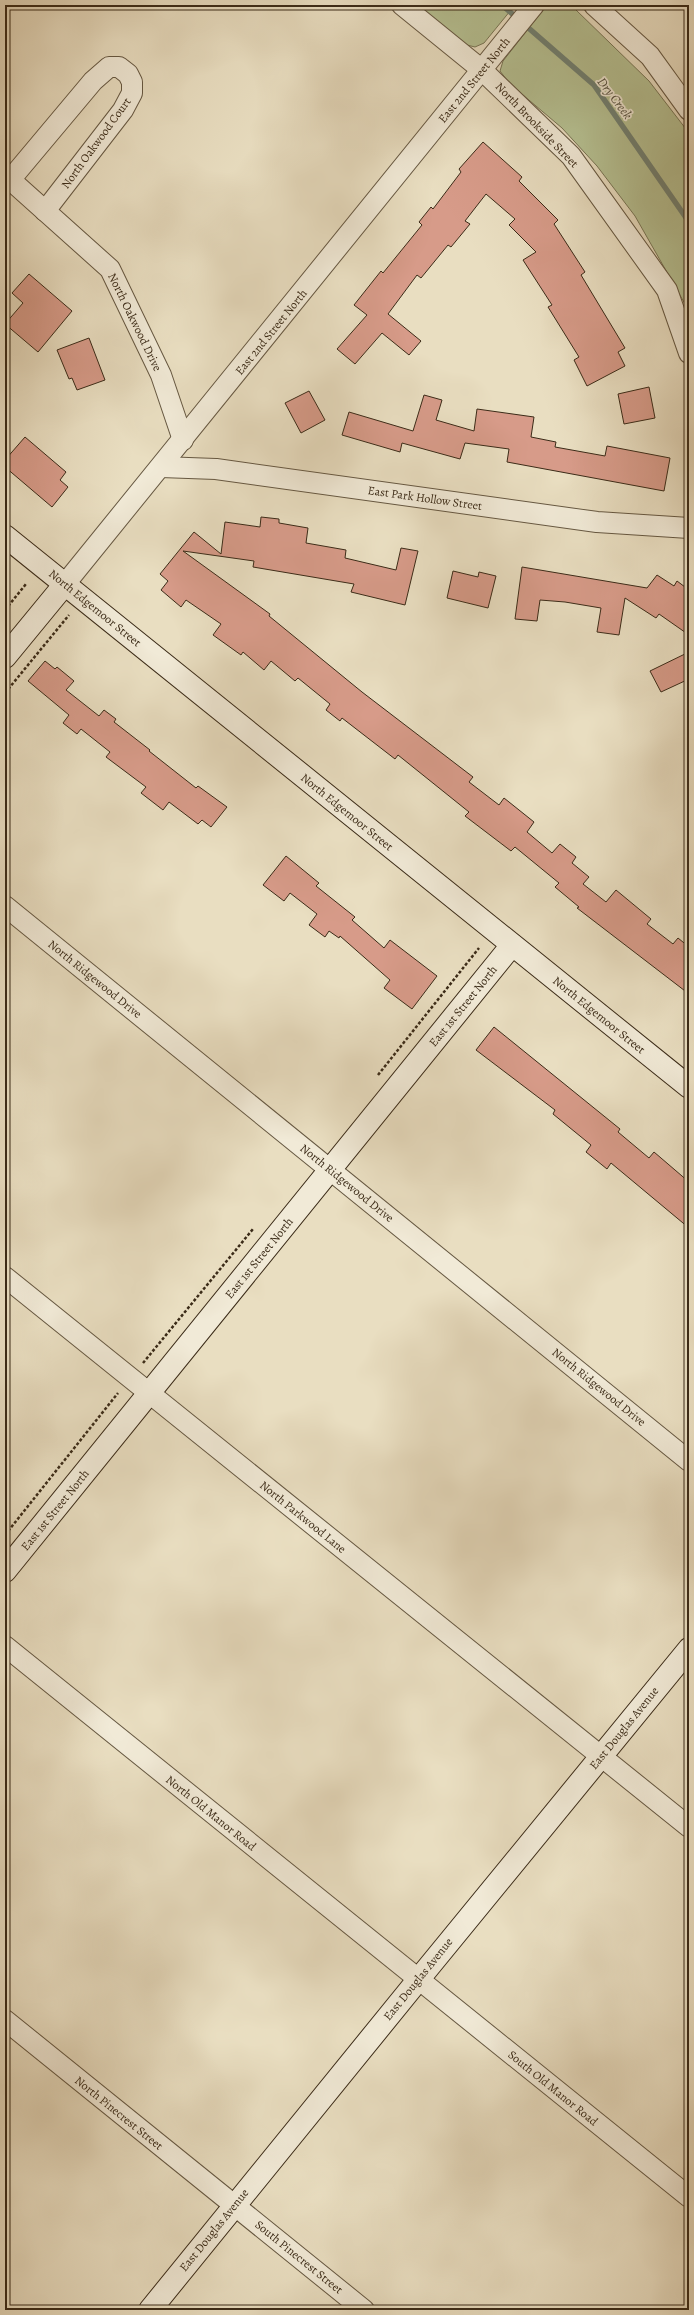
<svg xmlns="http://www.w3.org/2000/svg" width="694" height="2315" font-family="Alegreya,serif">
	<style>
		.green { fill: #b6c193; stroke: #787656 }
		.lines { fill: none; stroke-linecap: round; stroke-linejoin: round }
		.stream { stroke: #728274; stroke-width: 5.5 }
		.building { fill: #d79b89; stroke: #3b2b18 }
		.street-casing { stroke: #665842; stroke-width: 22 }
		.secondary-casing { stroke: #3b2b18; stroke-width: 24 }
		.path { stroke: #3b2b18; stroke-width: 2.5; stroke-dasharray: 3 2; stroke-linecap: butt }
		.street { stroke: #f1ead7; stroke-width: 20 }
		.secondary { stroke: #f1ead7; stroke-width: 22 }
		.labels { text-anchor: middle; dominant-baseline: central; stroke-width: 3.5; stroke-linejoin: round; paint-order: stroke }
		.street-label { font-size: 12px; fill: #3b2b18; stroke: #f1ead7 }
		.water-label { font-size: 13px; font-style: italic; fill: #524f3e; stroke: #f1ead7 }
	</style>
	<rect width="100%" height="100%" fill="#e9dec1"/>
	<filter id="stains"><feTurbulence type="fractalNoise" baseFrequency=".005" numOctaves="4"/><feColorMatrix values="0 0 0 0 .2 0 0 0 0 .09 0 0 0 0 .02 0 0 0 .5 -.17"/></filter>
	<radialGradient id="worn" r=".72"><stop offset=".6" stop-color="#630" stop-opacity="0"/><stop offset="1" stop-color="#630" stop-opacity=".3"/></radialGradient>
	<g class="green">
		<path d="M416 5H515L484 43 475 47 467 45Z"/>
		<path d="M547 5H569L575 9 649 81 689 133V311L635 216 597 166 562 128 510 84 500 71 503 61Z"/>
	</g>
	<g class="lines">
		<path class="stream" d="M502 5 594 85 689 222"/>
	</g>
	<g class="building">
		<path d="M483 142 522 177 519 181 558 220 554 224 585 272 581 275 625 348 618 352 625 366 587 386 574 360 579 357 548 307 552 305 523 260 536 252 509 225 515 219 486 194 465 221 470 224 451 247 448 245 421 278 417 275 388 314 421 341 409 355 382 333 355 364 337 349 367 315 354 305 381 271 383 273 422 225 419 222 431 207 433 209 461 172 459 169Z"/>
		<path d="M29 274 72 311 38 352 5 324 23 303 12 293Z"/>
		<path d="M89 338 105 380 77 390 72 378 69 379 57 350Z"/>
		<path d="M649 387 655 418 624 424 618 394Z"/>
		<path d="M309 391 325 420 301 433 285 403Z"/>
		<path d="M424 395 442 400 436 420 474 431 477 409 534 417 531 437 556 442 555 447 605 456 607 446 670 458 664 491 507 462 509 449 465 443 460 459 402 443 400 452 342 435 349 412 413 431Z"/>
		<path d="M25 437 66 472 60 480 68 487 52 507 5 467V460Z"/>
		<path d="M261 517 279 519V523L308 528 306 543 346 550 345 558 396 570 401 548 418 551 405 605 351 592 354 584 253 567 254 561 183 551 270 614 269 616 362 692 473 777 469 782 499 805 504 798 534 822 527 832 552 853 560 844 576 857 572 863 589 877 583 884 606 902 616 890 651 919 647 924 673 944 678 938 689 947V994L577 908 579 907 555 887 559 883 515 847 511 851 465 816 469 812 398 755 395 759 342 718 340 721 326 710 330 704 298 678 295 681 271 661 264 670 243 652 241 655 213 635 221 624 186 600 181 607 161 590 168 581 160 574 194 532 221 554 225 522 260 527Z"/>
		<path d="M522 567 647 588 657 575 674 586 677 581 689 590V635L659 614 656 618 625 598 619 635 597 632 601 608 565 602 540 600 537 621 515 619Z"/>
		<path d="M453 571 478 577 479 572 496 576 488 608 447 598Z"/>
		<path d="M689 652V679L661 692 650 671Z"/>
		<path d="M45 661 55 669 57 667 74 681 66 690 99 716 104 710 116 719 114 722 150 750 149 751 196 788 198 786 227 807 211 827 202 820 198 824 169 802 163 810 141 793 146 787 106 757 110 752 81 729 77 734 63 723 69 715 28 681Z"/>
		<path d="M286 856 319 883 316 886 355 917 352 920 384 948 390 940 437 976 412 1009 384 988 390 980 340 936 339 938 329 931 325 937 309 925 317 914 290 893 284 901 263 885Z"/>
		<path d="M494 1027 620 1129 618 1132 649 1158 654 1152 689 1182V1228L611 1163 607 1169 586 1152 591 1145 553 1114 555 1110 476 1050Z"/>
	</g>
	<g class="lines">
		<defs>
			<g id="street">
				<path d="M402 5 482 70 571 156 667 290 689 353"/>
				<path d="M594 5 650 56 689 110"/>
				<path d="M5 175 110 269 161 375 183 440"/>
				<path d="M10 180 93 81 109 67H119L128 74 132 82V93L123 110 45 211"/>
				<path d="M161 467 216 469 597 522 689 528"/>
				<path d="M65 584 534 5"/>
				<path d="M5 906 689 1461"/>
				<path d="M5 1277 689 1827"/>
				<path d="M5 1646 689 2197"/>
				<path d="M5 2020 364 2310"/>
			</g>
			<g id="secondary">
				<path d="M5 536 689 1087"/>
				<path d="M5 657 65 584"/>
				<path d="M5 1571 512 945"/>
				<path d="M150 2310 418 1980 689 1649"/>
			</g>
		</defs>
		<use href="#street" class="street-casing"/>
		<use href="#secondary" class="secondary-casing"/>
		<g class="path">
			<path d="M5 610 26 584"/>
			<path d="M5 693 69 615"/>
			<path d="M378 1075 479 948"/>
			<path d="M143 1363 253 1229"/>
			<path d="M5 1535 118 1393"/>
		</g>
		<use href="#street" class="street"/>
		<use href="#secondary" class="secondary"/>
	</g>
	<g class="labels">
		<g class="street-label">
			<text transform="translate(474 80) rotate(-51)">East 2nd Street North</text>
			<text transform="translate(537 125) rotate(46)">North Brookside Street</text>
			<text transform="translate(96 143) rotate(-54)">North Oakwood Court</text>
			<text transform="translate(135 322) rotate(64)">North Oakwood Drive</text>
			<text transform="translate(271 332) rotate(-51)">East 2nd Street North</text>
			<text transform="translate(425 498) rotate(8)">East Park Hollow Street</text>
			<text transform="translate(95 608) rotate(39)">North Edgemoor Street</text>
			<text transform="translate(347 812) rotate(39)">North Edgemoor Street</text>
			<text transform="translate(95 979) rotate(39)">North Ridgewood Drive</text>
			<text transform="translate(463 1006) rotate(-51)">East 1st Street North</text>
			<text transform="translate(599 1015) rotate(39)">North Edgemoor Street</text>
			<text transform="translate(347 1183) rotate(39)">North Ridgewood Drive</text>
			<text transform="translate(259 1258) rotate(-51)">East 1st Street North</text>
			<text transform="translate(599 1387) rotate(39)">North Ridgewood Drive</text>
			<text transform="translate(55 1510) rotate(-51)">East 1st Street North</text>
			<text transform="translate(303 1517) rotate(39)">North Parkwood Lane</text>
			<text transform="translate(624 1728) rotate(-51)">East Douglas Avenue</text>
			<text transform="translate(211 1813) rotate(39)">North Old Manor Road</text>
			<text transform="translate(418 1979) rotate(-51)">East Douglas Avenue</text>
			<text transform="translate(553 2088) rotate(39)">South Old Manor Road</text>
			<text transform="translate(119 2113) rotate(39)">North Pinecrest Street</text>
			<text transform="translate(214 2230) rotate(-51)">East Douglas Avenue</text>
			<text transform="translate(299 2257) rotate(39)">South Pinecrest Street</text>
		</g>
		<g class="water-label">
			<text transform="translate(615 98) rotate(53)">Dry Creek</text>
		</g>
	</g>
	<rect width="694" height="2315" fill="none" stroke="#e9dec1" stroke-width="20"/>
	<rect x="6" y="6" width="682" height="2303" fill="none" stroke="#3b2b18" stroke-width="2"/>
	<rect x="10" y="10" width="674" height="2295" fill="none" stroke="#3b2b18"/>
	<rect width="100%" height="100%" filter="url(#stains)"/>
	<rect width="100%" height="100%" fill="url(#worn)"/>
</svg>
